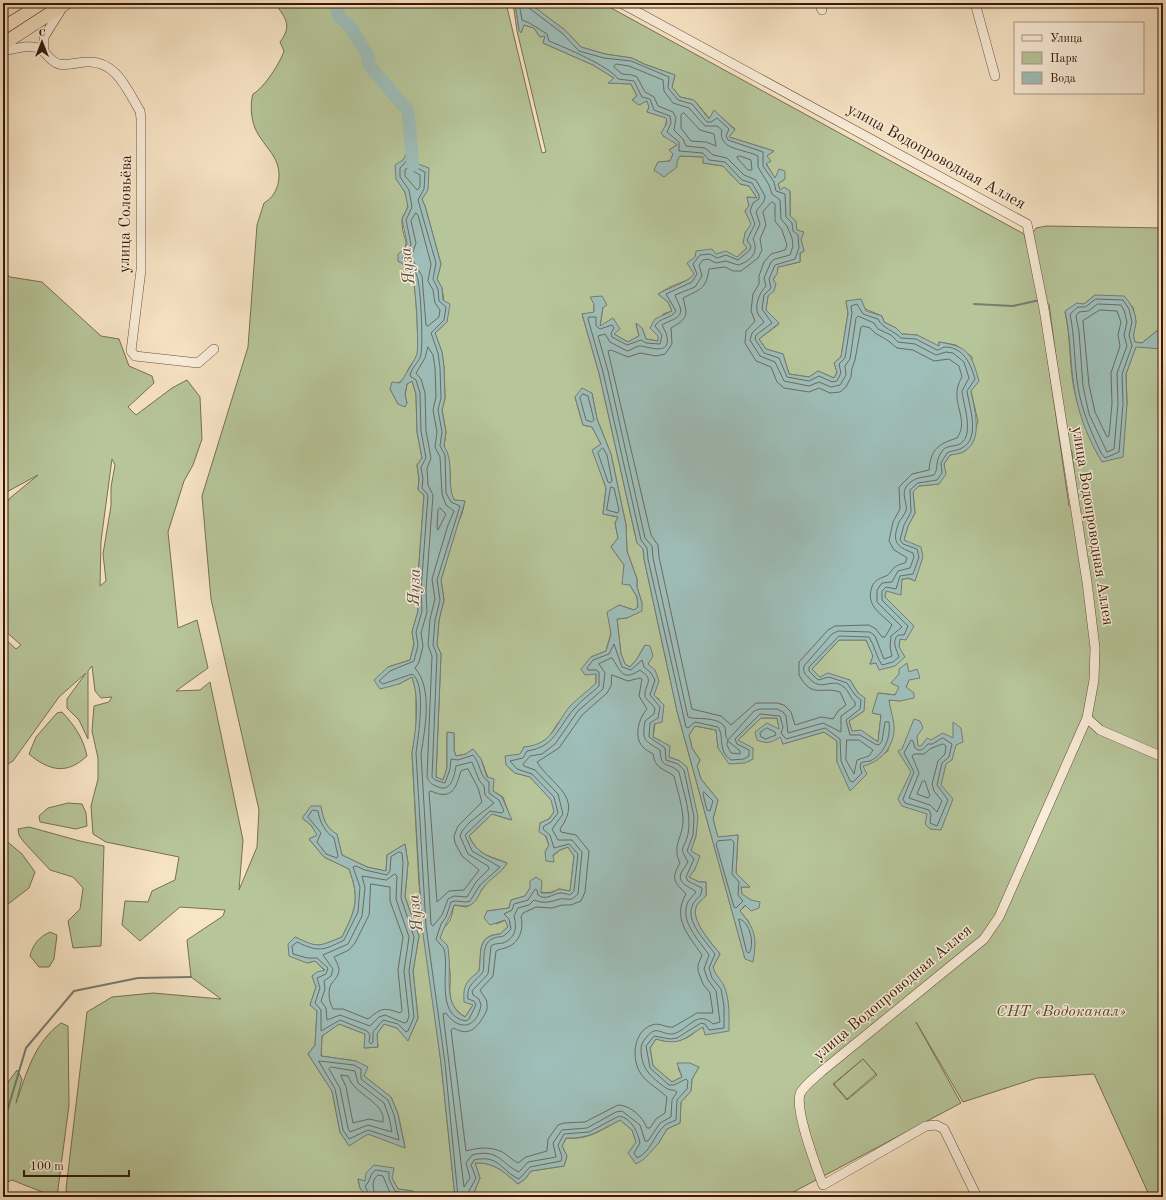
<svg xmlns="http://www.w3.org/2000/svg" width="1166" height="1200" font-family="'Old Standard TT',serif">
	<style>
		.green { fill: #b7c69a; stroke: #786f52; fill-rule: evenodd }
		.water { fill: #9ebeb9; stroke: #767c73 }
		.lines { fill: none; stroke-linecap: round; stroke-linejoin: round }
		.shore { stroke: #6c6b61; stroke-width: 1 }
		.stream { stroke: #767c73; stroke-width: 2 }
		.river { stroke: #9ebeb9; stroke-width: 13 }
		.minor-casing { stroke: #694b38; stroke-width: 10 }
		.highway-casing { stroke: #391809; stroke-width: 14 }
		.minor { stroke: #faeeda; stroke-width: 9 }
		.highway { stroke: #f8e5c6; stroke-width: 13 }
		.labels { text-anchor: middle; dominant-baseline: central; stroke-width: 3; stroke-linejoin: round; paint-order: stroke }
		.street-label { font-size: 16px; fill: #391809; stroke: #faeeda }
		.park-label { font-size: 16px; font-style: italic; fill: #5f4c34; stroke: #faeeda }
		.water-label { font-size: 17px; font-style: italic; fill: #5c5247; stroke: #faeeda }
	</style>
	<rect width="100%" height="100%" fill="#f8e5c6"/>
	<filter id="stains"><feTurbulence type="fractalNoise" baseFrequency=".005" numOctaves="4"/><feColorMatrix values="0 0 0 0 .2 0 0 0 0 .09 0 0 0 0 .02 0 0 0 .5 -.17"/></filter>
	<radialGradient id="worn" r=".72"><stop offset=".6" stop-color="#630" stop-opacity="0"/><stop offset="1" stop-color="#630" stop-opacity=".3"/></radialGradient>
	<g class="green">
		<path d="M275 3H506L542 153 546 152 517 31 513 3H515L519 30 521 32 524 25 534 28 540 37 545 36 543 43 593 65 614 78 609 83 631 84 637 96 632 100 647 101 649 107 647 112 667 118 663 136 671 139 677 145 669 150 673 154 670 161 658 162 654 171 677 161 680 156 704 157 703 163 723 166 740 184 749 186 757 198 747 197 749 206 745 211 752 224 745 233 748 247 737 257 694 274 690 279 670 287 658 294 668 302 672 311 663 314 658 341 646 339 642 328 636 324 639 336 628 342 600 326 603 307 594 304V313L582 314 599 373 637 543 643 549 644 559 677 711 745 958 749 922 740 911 751 900 742 895 741 887H749L736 873 738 835 718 838 713 819 718 800 701 779 697 766 700 760 692 748 689 735 695 726 716 730 718 748 738 740 761 718H777L783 744 824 732 837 741V762L863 766 888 751 889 700 900 701 909 680 907 664 892 683 900 687 895 695 879 693 873 713 881 715 878 742 861 731 852 732 849 721 864 711 858 693 850 680 820 677 812 669 839 640H866L873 656 870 664 876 663 899 647 900 639 914 626 885 597 886 591C895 584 903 574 915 581L904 540 908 526 915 513 913 492 919 486 939 484 944 464 950 455 965 451 978 422 971 391 972 357 956 345 939 342V347L917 335 902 334 896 328 884 322 882 316 846 301 848 313 841 357 834 363 837 372 834 378 818 371 809 377 789 374 783 354 766 349 759 339 779 324 766 310C767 300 769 288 773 280 776 275 777 273 778 267L800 262V253L804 251 797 230 790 216V191L780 190 778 184 785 179H775L766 163V156L774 151 729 137 735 129 714 111 710 119 694 100 680 97 672 87 675 75 644 64 632 58 605 54 581 47 565 30 528 3H602L1024 234 1036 278 1069 506 1078 505 1072 452 1069 445 1064 418 1049 304H1047L1032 234 1036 228 1047 226 1163 228V326L1142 343 1135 342 1133 335 1136 322 1133 307 1095 295 1084 304 1065 312C1071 338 1069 363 1074 388 1079 413 1088 433 1098 455L1127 404 1126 374 1136 346 1163 349V1197H1150L1094 1074 1037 1078 963 1102 916 1022 961 1103 784 1197H472L480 1178 475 1163C494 1162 504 1172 518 1184L525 1179 531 1171 564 1166 567 1156 562 1146 566 1138C589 1140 601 1130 620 1120L632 1130 636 1142 658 1144 667 1129 680 1123 681 1102 691 1091 692 1079 699 1067 678 1068 682 1077 672 1082 653 1066 650 1048 656 1039C696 1051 709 1015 724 987L715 976 713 967 720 954C712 943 688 919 697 905 699 902 703 898 706 896V882H699L689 877 695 869 690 851 696 836 680 761 669 757 661 741 653 737 659 699 653 695 645 645 637 659 630 667 625 664 621 654 617 619 627 618 642 603 637 587V579L627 551 626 525 611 454 597 419 592 393 575 397 583 425 592 427 601 444 593 450 606 488 603 514 618 517 615 523 618 538 611 547 624 565 630 585 637 597 638 607 634 610 619 605 606 651 591 657 596 674V683L558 723 549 737 537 746 524 747 521 754 506 765 515 773 530 777 552 800 554 812 549 819 540 823 549 845 545 852 553 856 560 850 568 847 574 856 570 891 559 889C548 895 541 893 530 888L525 896 511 900 509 908 487 911 496 924 506 920 508 927 500 934C476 935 482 953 479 971L469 980 473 1005 465 1017C441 1001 454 987 449 965 448 956 440 947 440 938 440 930 447 926 450 920 452 916 453 909 454 905L467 907C477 898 482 888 491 878 497 873 502 871 507 863 488 855 479 856 469 836L492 814 511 820 503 797 493 791 481 759 473 749 466 754 456 756 454 750V733H447V768L443 780 436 777 441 654 437 645 439 620 444 600 441 580 456 528 462 514 465 501 453 500 450 492V470L444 446 446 432 442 410 445 398 444 367 442 352 435 333 447 322 442 288 437 279 441 264 425 206 422 199 416 154 410 148 396 179C402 187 411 199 407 209 405 213 402 217 402 221 402 243 413 237 398 261 405 265 411 270 413 278 416 287 419 349 417 355 414 363 407 367 406 377L390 389 398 404 407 403 405 395 407 384 412 381 416 394 417 432 422 458 417 465 419 479 418 490 424 495 417 591 419 601 418 611 412 632 414 644 410 660 388 667 399 684 412 677 416 691V731L412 753 419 884 441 1063 455 1197H413V1191L398 1189 392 1178 365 1182 358 1179 360 1188 367 1197H67L66 1189 87 1012 112 997 153 993 221 999 191 977 187 940 223 916 225 910 180 907 140 941 122 925 125 901 148 902 152 891 175 880 179 857 106 842 93 834 91 806 98 779V758L92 731 94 706 109 702 112 697 101 698 95 691 92 666 88 671V739L79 720 67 708V699L86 673 59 697 13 761 3 767V637L16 649 21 645 3 629V508L10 498 38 475 3 494V270L10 277 42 282 101 336 119 339 129 366 152 376 154 383 128 407 136 415 172 388 187 380 200 397 202 439 193 465 184 481 168 532 178 628 197 620 208 668 176 691 200 690 210 682 243 840 239 890 257 847 259 810 211 599 202 496 248 347 257 225 264 203C280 194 283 172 274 157 268 147 259 138 255 128 251 119 250 103 253 94 264 88 280 63 284 51L280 42C293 25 285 18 275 3ZM112 459 115 465 111 487V506L103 554 106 581 100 586 101 541ZM321 807C323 819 326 828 337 835L342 855 367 867 386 871 387 855 405 844 408 863 405 897 419 936 413 971 418 1018 408 1040 397 1028 384 1024 377 1034 378 1047 365 1048V1034L339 1024 322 1036 321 1056 356 1061 364 1076 391 1097 398 1114 405 1147 368 1134 349 1145 340 1132 332 1091 308 1054 315 1045 317 1011 310 1005 316 987 312 976 325 971 315 961 307 963 295 937C319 949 317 947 342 937 356 909 360 899 349 869L324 857 309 839 318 835 311 825 302 818ZM863 1059 877 1075 847 1100 833 1084Z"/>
		<path d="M62 712C74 725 83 737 87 756 67 775 49 771 29 754L36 737 57 713Z"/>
		<path d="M68 803 82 804 86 813 87 826 76 829 40 822 39 816 48 808Z"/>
		<path d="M29 827 80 841 104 846 101 946 73 948 68 921 80 909 83 888 73 877 50 870 23 841 19 835 18 829Z"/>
		<path d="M3 838 22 854 35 872 29 888 3 908Z"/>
		<path d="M50 932 57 935 54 959 49 967H39L30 956C33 944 39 937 50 932Z"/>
		<path d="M61 1023 68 1026 69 1105 57 1197H55L12 1180 3 1184V1089L17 1070 22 1079 16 1103C27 1072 34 1043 61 1023Z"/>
		<path d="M863 1059 876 1074 847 1099 834 1084Z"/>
		<path d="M3 1192 22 1197H3Z"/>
	</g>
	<g class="water">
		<path d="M515 3H529L565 30 581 47 605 54 632 58 644 64 675 75 672 87 680 97 694 100 709 119 714 110 735 130 729 137 774 151 767 156 771 161 766 164 775 178 779 169 785 171V179L778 184 780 190 784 187 790 191V216L796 221 797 230 804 232 801 239 804 251 800 253V262L778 267 777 274 773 279 776 284 774 291 768 296 766 310 779 323 759 339 766 349 783 354 789 374 809 377 818 371 834 378 837 372 834 363 841 357 848 313 846 301 861 299 866 311 882 316 884 322 896 328 902 334 917 335 939 346V342C969 347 971 353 979 381L971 391C974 408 984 439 965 451 962 454 954 454 950 455L944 464 946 474 939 484 919 486 913 492 915 513 908 526 904 540 921 547 923 557 915 581 909 578 902 579 901 595 886 591 885 597 914 626 906 640 900 639 899 647 905 657 895 666 879 670 876 663 870 664 873 656 866 640H839L812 669 820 677 828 673 850 680 858 693 865 698 864 711 849 721 852 731 861 730 878 742 881 715 872 713 878 693 895 695 899 687 891 683 899 674V669L907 663 909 672 917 669 920 678 909 680 906 687 914 693V698L900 701 889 700C890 710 895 721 894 731 893 748 879 763 863 766L867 774 850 791 837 762V741L824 732 783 744 780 737C772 743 766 744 757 740L755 732 767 723 779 729 777 718H761L738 740 753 748V759L745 763 729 764 718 748 716 730 695 726 689 735 692 748 700 760 697 766 701 779 718 800 713 819 718 837 738 835 736 873 750 887H741L742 894 751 900 760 902 759 908 751 911 745 905 740 911C756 930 757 938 753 962L745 959 677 711 644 559 643 549 637 543 599 373 582 314 594 312V304L590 297 602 296 607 305 603 307 600 326 613 318 620 329 614 334 628 342 639 336 636 323 642 328 646 339 658 341V336L650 328 655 319 672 311 668 302 658 294C668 288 689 282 694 274L687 263 695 257 696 251 712 249 716 254 726 251 737 257 747 248 743 243 745 233 751 224 745 211 749 206 747 197 757 198 749 186 740 184 723 166 703 163V157L680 156 677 161V167L664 177 654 170 658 162 670 161 673 154 669 150 677 145C672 140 665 139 661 133L667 123 666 118 647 112 649 107 647 101 639 105 632 100 637 96 631 84 608 83 614 78 593 65 543 43 545 36 540 37 534 28 524 25 521 33 519 30Z"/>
		<path d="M410 147 416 154 418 164 429 168 428 190 422 199 425 206 441 264 437 279 442 288 443 300 450 304 447 322 435 333 442 352 444 367 445 398 442 410 446 432 444 446C455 462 446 482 454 500L465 501 441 580 444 600 439 620 437 645 441 654 436 777 443 780 447 768V732L454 733V750L456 756 466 754 473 749 481 759 487 777 494 779 493 791 502 797 512 820 492 814 469 836C477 854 489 857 507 863 501 874 490 878 483 888 479 893 478 900 472 904 467 908 460 905 454 905 451 917 444 926 440 938 442 940 445 943 447 945 449 948 448 954 449 958 451 979 443 1005 465 1017L473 1005 464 1002C463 985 466 982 479 971 482 953 476 936 500 934L508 927 505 920 490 925 484 918 487 911 509 908 511 900 525 896 530 888V881L536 877 542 881 541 893H551L559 889 570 891 574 856 568 847 560 850 553 855 554 862 546 861 545 852 549 845 546 836 539 832 540 823 549 819 554 812 551 800 530 777 515 773 506 765 505 756 520 754 524 747C553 744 554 726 570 706 578 698 588 691 596 683V674L585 675 581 669 591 657 606 651 611 634 607 612 619 605 634 610 638 607 637 597 630 585 622 584 624 565 611 547 618 538 615 523 618 517 603 514 606 488 592 450 601 444 592 427 583 425 575 397 582 388 592 393 597 419 611 454 626 525 627 551 637 579V587L642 603V611L627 618 617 619 621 654 625 664 630 667 637 659 645 645 650 646 653 656 648 664 655 670 659 681 654 695 664 705 662 722 654 724 653 737 670 746 669 757 680 761 687 767 698 817 696 836 691 851 700 856 695 869 689 877 699 882H706V896C703 899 699 902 697 905 689 919 712 944 720 954L713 967C716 977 721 979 724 986 730 999 729 1018 729 1031L705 1035 703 1027C683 1039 680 1046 656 1039L650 1048 653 1066 672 1082 682 1077 677 1063H690L699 1067 692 1079 691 1091 681 1102 680 1123 667 1129 658 1144 644 1159 636 1164 628 1153 636 1142 632 1130 620 1120C600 1130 590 1139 566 1138L562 1146 567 1156 564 1166 531 1171 525 1179 518 1184C504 1172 494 1162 475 1163L480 1178 472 1197H455L441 1063 422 927 412 753C416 728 420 701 412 677L399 684 380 689 374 680 388 667 410 660 414 644 412 632 418 611 417 591 424 495 418 490 419 479 417 465 422 458 417 432 416 394 412 381 407 384 405 395 407 403 405 407 398 404 390 389 392 382 400 383C402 381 417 356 417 354 419 346 416 283 412 276 409 268 405 265 398 261V254L405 249 407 243 402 219 408 207 405 192 396 179 395 165 403 160Z"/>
		<path d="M1095 295 1124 296C1131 303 1136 313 1136 323 1135 331 1132 334 1135 342L1142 343 1163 326V349L1136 347 1126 374 1127 404 1123 457 1102 462C1088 439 1078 413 1074 387 1070 362 1071 337 1065 311L1077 303 1084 304Z"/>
		<path d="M914 719 920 721 923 728 917 736 918 746H921L927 738 931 740 943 733 953 738V722L961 728 963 742 956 745 952 760 946 764 941 785 953 799 941 830 930 829 925 824 927 814 902 806 898 799 911 772 898 751 902 749Z"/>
		<path d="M311 806H321C323 819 326 828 337 834L342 855 367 867 386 871 387 855 405 844 408 863 405 897 419 936 413 971 418 1018 408 1041 397 1028 384 1024 377 1034 378 1047 364 1048 365 1034 339 1024 322 1036 321 1056 356 1061 368 1067 364 1076 391 1097 398 1114 405 1148 368 1134 349 1146 340 1132 332 1091 308 1054 315 1045 317 1011 310 1005 316 987 312 976 317 972 325 970 315 961 307 963 289 956 288 944 295 937C319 948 317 947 342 937 356 909 360 899 349 869L324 857 309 839 317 835 311 825 302 818Z"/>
		<path d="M374 1165 394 1168 392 1178 398 1189 413 1191V1197H367L360 1188 358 1179 365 1181 366 1173Z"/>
	</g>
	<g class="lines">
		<g class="shore">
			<path d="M519 3 522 20C532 23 538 29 547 34L549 41C564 47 611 67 618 79L634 81 642 97 650 99 654 110 670 116 671 123 667 132 679 142V151L703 153 709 160 725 162 742 180 752 183 759 195V199L753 203 750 211 755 224 747 240 751 246 750 250 738 260 726 255 717 258 710 254 700 255 693 264 697 274 692 282 666 294 676 311C671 319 660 317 655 326L662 335 660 344 646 343 641 340 627 345 612 337 611 333 614 328 612 325 600 329 596 326V317H589L588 319 603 372 641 540 647 548 648 559 686 727 688 728 695 722 718 727C725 738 717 750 731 760L744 759 749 756V750L737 744 735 739 760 714 780 716 783 727 781 733 786 739 825 728 840 739 841 761 850 781 853 782 862 773 860 767 861 763C864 761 867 762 870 761 885 754 891 736 889 722H885L882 741 879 745 875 744 860 735H850L846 720 860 709 861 700 855 695 847 683 829 677 818 680 809 671V667L839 636 869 637C875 646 876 657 882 665L893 662 899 657C897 650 891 642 898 635H904L908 626 882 600V591L886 587 896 589 900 576 913 574 919 557 917 549 903 544 900 540 904 525 911 512 910 490 918 483 937 480 942 473 941 463 947 453C952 450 957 451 962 448 981 438 969 406 967 391L975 379C971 365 964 347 945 347 942 347 941 350 937 350L916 339 901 338C894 331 882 328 878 319L863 314 857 304 851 306 852 313 845 358 839 364 841 373 837 381 832 382 819 376 809 381 787 377 779 358 764 353 755 339 756 335 772 323 762 309 764 295 771 288 769 279 775 265 795 259 799 248 798 235 793 231 792 223 786 217 785 194 776 191 774 182 763 166V152L728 140 726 136 729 129 717 118 711 122H707L692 104 678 100 668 88 669 77 631 61 604 58 579 51 562 33 529 8 527 3"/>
			<path d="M616 64 629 66 663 80 664 91 673 103 689 108 705 126H717L722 130C717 150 745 149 758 156V167L769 185 772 194 780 200 781 219 787 226 792 238 793 246 790 255 775 259 771 262 764 278 766 286C760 292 754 305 758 314 760 317 762 319 764 322L752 333 750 340 760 356 775 362 784 381 809 386 819 382 831 387 840 385 846 375 845 366 850 359 856 318 858 316 874 323 878 329 891 335 898 342 915 344 936 355 946 352 953 353 964 362 969 378 962 391C963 404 975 435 960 444 954 447 947 445 943 450 934 461 939 469 934 475 923 478 914 476 906 487 901 494 908 504 906 511 904 515 901 519 899 522 892 541 895 546 913 553L914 557 910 568 898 571 892 582 882 583 877 590V602L902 627 891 636 890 647 892 656 884 659 875 636 870 632 838 631 832 634 804 666C803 671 804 673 808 677 822 694 830 676 844 687 849 691 850 698 855 702V706L841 716V732L823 723 788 733 786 716 783 712 777 709H760L754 711 728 740C724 736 727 730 724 726 717 716 695 720 688 717L653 558 652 546 645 538 608 371 598 336 605 334 610 342 627 351C632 350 634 347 639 346 645 345 674 359 666 333 665 330 663 328 662 325 669 320 684 319 680 307 679 303 676 299 675 295L695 287 702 276 699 265 703 260 708 259 716 263 726 261 738 265C752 261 759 251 753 239L760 224 756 212C759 206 765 203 765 196L756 180 744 175 727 158 713 155 705 148 686 146 683 139 674 130 676 118 673 112 658 106 654 97 645 92 637 77 632 75 622 74 614 67Z"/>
			<path d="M684 113 700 130 714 134 716 146 706 142 691 141 681 128V115Z"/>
			<path d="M740 156 751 160 752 170H748L738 159 737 157Z"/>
			<path d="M408 168 420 175V187L417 190 405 176V170Z"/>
			<path d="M772 202 775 204V221L782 230 787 245 785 250 771 254 764 262 759 276V284L753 294 751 311 755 321 746 331 745 343 756 361 771 367 777 382 784 388 809 392 819 388 830 393 840 392 846 387 851 377 852 368 855 360 861 327 863 326 870 328 875 333 887 340 897 348 913 350 934 361 949 359 959 366 962 377C947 401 971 418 957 438 938 444 931 449 929 470L912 474 899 487 900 509 893 522 889 541 894 550 906 557 907 559 905 563C890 566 892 574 886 576 878 579 873 581 871 590 867 607 882 614 892 625L885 637H882L876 629 869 625 835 626 828 630 799 662V675C812 699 821 686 840 692L846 705 838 711 833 719 821 717 795 725 791 712 784 705 777 703H756L731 725 721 716 692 709 659 557 658 545 651 535 608 351 611 350 628 357 640 353 656 356 665 354 672 344 671 328C688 318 688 316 683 298 700 289 706 290 709 269L725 267 733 271H741L758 258 762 250 760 239 766 225 763 212Z"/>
			<path d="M416 213 418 215 431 264 428 281 433 290 435 303 440 310 439 317 428 326 426 325 422 276 411 257 416 243 411 221Z"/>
			<path d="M1096 299 1123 300 1129 309 1132 322 1129 335 1132 346 1122 374 1123 404 1119 452 1105 458 1101 453C1091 432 1082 411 1078 387 1074 363 1075 338 1070 314L1078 307H1085Z"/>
			<path d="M1098 304 1121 305 1124 310 1127 322 1124 335 1127 346 1117 373 1118 404 1114 449 1107 452 1089 414 1083 386 1079 332 1076 316 1079 312 1088 311Z"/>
			<path d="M1100 310 1117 311 1121 322 1118 335 1120 346 1111 373 1112 404 1109 436 1107 437 1095 412 1089 385 1083 321Z"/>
			<path d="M428 347 433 355 435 368 436 397 433 410 437 432 435 447 440 457 442 494 446 505 454 511 448 525 432 579 435 599 430 619 428 645 432 656 427 777C429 782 431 784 436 786 451 794 454 777 456 766L472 762 479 780 484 786 485 795 494 803 470 822 462 831 460 836 468 854 488 866 489 869 476 882 467 897 454 896 448 899 442 915 433 926 431 924 421 754C425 728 433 689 415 668L419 662 423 646 421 633 427 612 426 590 433 495 428 485 427 468 431 458 426 431 425 393 421 379 416 373 425 358Z"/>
			<path d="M583 394 588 396 594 420 592 422 586 420 580 398Z"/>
			<path d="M603 448 607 455 612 481 610 483 608 482 598 453Z"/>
			<path d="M611 487 614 488 619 510 618 513 607 510Z"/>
			<path d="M440 508 446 514 438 530 437 528 438 510Z"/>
			<path d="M612 658C621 671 622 682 640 670 656 681 644 683 645 697L655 708 654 714 645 721C642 741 644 740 660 750 661 770 668 761 679 772 683 791 692 814 688 834 684 851 678 845 688 862 686 866 683 869 681 873 677 884 691 887 696 892 694 895 690 898 688 902 679 921 699 940 709 955L704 969 708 980 716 991 720 1022 713 1024C698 1010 690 1027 676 1033 663 1038 657 1022 646 1038 643 1041 641 1045 641 1049 641 1069 651 1077 666 1088 670 1091 674 1089 677 1092L672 1100 671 1117 660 1123 648 1141H645L640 1125 622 1111 616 1112 587 1128 562 1130 553 1143 556 1157 528 1162 519 1172C501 1164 499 1148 472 1155L466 1163 470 1178 464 1187 443 1014 446 1013C459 1032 477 1028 481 1005L479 999 473 995 472 991 488 974 491 946C495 943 499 944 503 943 516 938 517 927 514 916L518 908 529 905 534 900C544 904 550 902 560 899 563 898 568 900 572 899L578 894 582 852 572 840H558L552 829 563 814 558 794 535 770 524 766 523 764 530 756 542 754 555 744 578 711 603 689 605 673 599 664Z"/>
			<path d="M612 675 628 681 640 678 642 679 639 696 647 709C639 718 633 737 643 747 645 750 650 752 653 754 655 769 663 768 674 776 677 789 682 804 683 818 684 837 671 845 680 863 670 880 675 882 686 894 672 918 688 935 702 955L698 965V971L703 984 710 993 713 1013H697L673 1027C666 1028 659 1022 652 1025 633 1031 631 1060 641 1074 646 1082 660 1090 667 1097L665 1113 656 1119 650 1128H647C643 1117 630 1105 618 1105L585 1122 564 1123 558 1125 548 1139 547 1151 526 1157 518 1163C514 1161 511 1158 507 1155 495 1146 480 1147 466 1151L451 1030 454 1028C467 1036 475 1030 482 1019 485 1014 488 1010 487 1004 487 998 482 995 480 990L493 976 496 951C499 949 502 949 505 948 519 944 524 930 521 917L523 913 536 907 552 908 562 905H571L581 901 585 892 589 851 576 835 561 832 560 829C584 796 552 786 537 762L559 748 582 715 607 693 611 686Z"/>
			<path d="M767 728 775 732 776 735 766 739 761 737 760 733Z"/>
			<path d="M943 738 952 744 949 757 942 763 937 785 948 800 937 826 930 823 931 814 929 810 905 803 903 799 914 772 904 753 911 740 913 741 915 748C921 753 924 748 928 744H932Z"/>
			<path d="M847 740H859L873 750 869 756 857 760 854 774 846 760Z"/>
			<path d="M728 741 740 751V754L731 753 727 745Z"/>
			<path d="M943 744 946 746 945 754 938 761 932 784 934 791 942 801 937 812 930 805 909 798 919 773 912 756 914 754H924L930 749Z"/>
			<path d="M468 769 478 788 482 802 458 826 454 836 455 843 462 856 479 870 464 890 449 891 437 902 429 792 431 791C452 801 456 788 461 771Z"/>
			<path d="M925 781 930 796 928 798 917 794 922 782Z"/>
			<path d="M704 792 713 801 710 811 707 810 703 794Z"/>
			<path d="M313 810 318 811C320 822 324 831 334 838L338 856 337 858 326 854 317 842 321 833 308 817Z"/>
			<path d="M732 840 734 842 732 874 739 882 738 895 743 901 736 908 734 907 716 844 718 841Z"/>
			<path d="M399 852 402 853 403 863 401 898 414 937 409 971 414 1017 408 1031 406 1032 398 1024 383 1020 373 1032V1042L371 1044 369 1042 370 1035 367 1031 340 1020 321 1031V1010L315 1003 320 988 317 978 326 974 328 968 317 958H307L293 954 292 946 297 942C318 952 323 951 344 940L358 912 360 887 353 867 356 866 365 870 387 875 390 871 391 857Z"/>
			<path d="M395 874 397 876 396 899 409 937 404 971 409 1016 407 1022 404 1023 385 1015 379 1017 370 1026 340 1015 327 1020 326 1008 321 1001 325 989 324 981 331 976 333 969 323 955 348 944 362 916 365 888 362 876 386 880Z"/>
			<path d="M371 884 390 887V901L403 937 398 970 402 1011 400 1013C383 1007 382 1008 368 1019L343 1009H333C329 1002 327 990 332 983 336 978 339 975 339 969 338 964 336 961 334 957L349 950 355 943 369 915Z"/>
			<path d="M739 919C750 921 755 945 749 953L747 952Z"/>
			<path d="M319 1061 354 1065 361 1069V1079L388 1100 394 1115 399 1140 368 1130 349 1139 343 1130 335 1089Z"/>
			<path d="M331 1067 355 1071 358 1083 384 1103 389 1117 392 1132 368 1125 350 1132 348 1128 340 1088 329 1069Z"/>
			<path d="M341 1075 348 1076C355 1096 386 1102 383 1122L369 1119 353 1123 346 1087Z"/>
			<path d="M370 1197 365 1186C371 1181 369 1174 376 1170L389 1172V1179L395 1191 408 1194 409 1197"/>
			<path d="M375 1197C374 1189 370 1181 378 1175L383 1176 390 1193 395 1197"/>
			<path d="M458 1197 445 1063 426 926 416 753C418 738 427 683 412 674L383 684 379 681 390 671 414 661 418 645 416 632 422 611 421 591 428 495 422 488 423 479 421 467 426 458 421 431 420 393 416 380 410 376C411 367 420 362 421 354 423 340 421 288 417 276 413 265 408 265 402 258L408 252 411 244 406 220 412 207 409 190 400 177V168L410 157 415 167 425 172 424 189 418 200 436 263 433 279 438 289 439 301 446 307 444 320 431 333 438 353 440 368 441 398 438 410 442 432 440 446 445 455 446 493 451 502 460 506 437 580 440 600 435 620 433 645 437 655 432 777 435 780 445 783 450 769 451 759 458 760 473 755C481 764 479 776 489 782V793L499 800 504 811 502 813 490 811 465 835 472 851 500 867 480 885 470 901 466 902 455 901 451 902 446 917 441 924 436 939C438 943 442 945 444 949 450 968 434 1016 466 1021L469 1019 476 1005 474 1001 468 999C466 985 475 982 483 972 485 963 481 944 492 939 502 934 500 941 511 929L509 919 504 914 512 910 514 904 528 900 535 889 537 890 538 895C546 901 552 894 560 893 563 893 567 894 570 895L574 891 578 854 569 844 554 848 550 835 543 829 544 826 551 822 558 813 554 797 532 774 517 769 510 761 523 758 527 751C555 747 557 728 574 709 581 700 591 694 599 686V672L596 670H588L587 668 593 660 609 654 614 644 622 667 631 670 642 660 644 667 651 673 655 680 650 695 660 707 658 718 650 723 649 737 665 748 666 760 678 764 684 770 694 817 693 835 687 851 694 859 686 877 688 881 702 888C702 897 697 897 693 904 684 921 706 941 715 954L709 968 712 978 721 989 724 1006V1028L709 1030 705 1024 701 1023 677 1038 670 1039 654 1036 646 1046 650 1068 669 1085H674L686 1079 688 1081 687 1089 677 1100 676 1120C672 1122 667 1123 664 1126 654 1135 651 1152 637 1158L634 1153 640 1143C638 1132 631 1118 619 1116L589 1132 564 1134 558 1145 562 1157 561 1161 530 1167 519 1179C501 1171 499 1154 474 1160L471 1165 476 1178 468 1193V1197"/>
		</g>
		<g class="stream">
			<path d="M974 304 1013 306 1040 300"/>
			<path d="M3 1125 26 1048 74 991 138 978 191 977"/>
		</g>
		<path class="river" d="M335 3 339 17 349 25 368 56V64L408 111 413 165"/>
		<defs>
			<g id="minor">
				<path d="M621 3 1027 224 1044 309 1087 582 1095 648 1094 680 1087 718 999 917 984 939 822 1071C816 1077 803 1086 800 1094 795 1112 816 1166 823 1185L926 1126 936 1125 944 1129 977 1197"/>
				<path d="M819 3 822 10"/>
				<path d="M975 3 995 76"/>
				<path d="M3 51C14 49 32 43 42 50 48 55 51 62 59 64 68 66 78 62 87 62 116 60 127 90 140 111L141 118V270L131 351 135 356 198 363 214 349"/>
				<path d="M44 51V37L62 8"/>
				<path d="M1087 718 1100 730 1163 757"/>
			</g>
			<g id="highway">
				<path d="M3 12 18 3"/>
				<path d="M3 44 66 3"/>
			</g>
		</defs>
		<use href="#minor" class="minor-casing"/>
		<use href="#highway" class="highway-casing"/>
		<use href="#minor" class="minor"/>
		<use href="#highway" class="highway"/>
	</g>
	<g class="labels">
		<g class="street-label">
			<text transform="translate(936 157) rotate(29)">улица Водопроводная Аллея</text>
			<text transform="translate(126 214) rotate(-89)">улица Соловьёва</text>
			<text transform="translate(1092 526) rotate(81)">улица Водопроводная Аллея</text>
			<text transform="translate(893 993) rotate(-40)">улица Водопроводная Аллея</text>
		</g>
		<g class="park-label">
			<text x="1061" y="1012">СНТ «Водоканал»</text>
		</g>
		<g class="water-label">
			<text transform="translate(408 266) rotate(-96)">Яуза</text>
			<text transform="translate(415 587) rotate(-88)">Яуза</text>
			<text transform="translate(416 913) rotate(-96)">Яуза</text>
		</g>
	</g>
	<rect width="1166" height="1200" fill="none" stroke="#f8e5c6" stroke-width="16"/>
	<rect x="4" y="4" width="1158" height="1192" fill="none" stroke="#391809" stroke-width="2"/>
	<rect x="8" y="8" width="1150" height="1184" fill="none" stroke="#391809"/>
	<rect x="1014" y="22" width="130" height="72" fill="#faeeda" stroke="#ad9886"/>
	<rect x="1022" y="35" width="20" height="6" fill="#faeeda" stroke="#ad9886"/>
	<text x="1050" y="42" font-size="12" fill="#391809">Улица</text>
	<rect x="1022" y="52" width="20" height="12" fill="#b7c69a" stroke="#ad9886"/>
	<text x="1050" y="62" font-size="12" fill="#391809">Парк</text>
	<rect x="1022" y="72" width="20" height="12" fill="#9ebeb9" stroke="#ad9886"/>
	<text x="1050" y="82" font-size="12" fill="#391809">Вода</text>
	<g transform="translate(42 42)" stroke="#faeeda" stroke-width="3" paint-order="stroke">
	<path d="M0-3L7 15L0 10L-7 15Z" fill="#391809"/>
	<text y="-6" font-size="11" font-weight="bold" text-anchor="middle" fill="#391809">С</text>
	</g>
	<path d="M24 1170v6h105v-6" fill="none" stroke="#391809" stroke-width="2"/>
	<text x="30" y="1170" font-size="12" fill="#391809" stroke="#faeeda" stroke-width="3" paint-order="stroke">100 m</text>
	<rect width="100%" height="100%" filter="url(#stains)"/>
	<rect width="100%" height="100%" fill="url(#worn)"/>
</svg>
